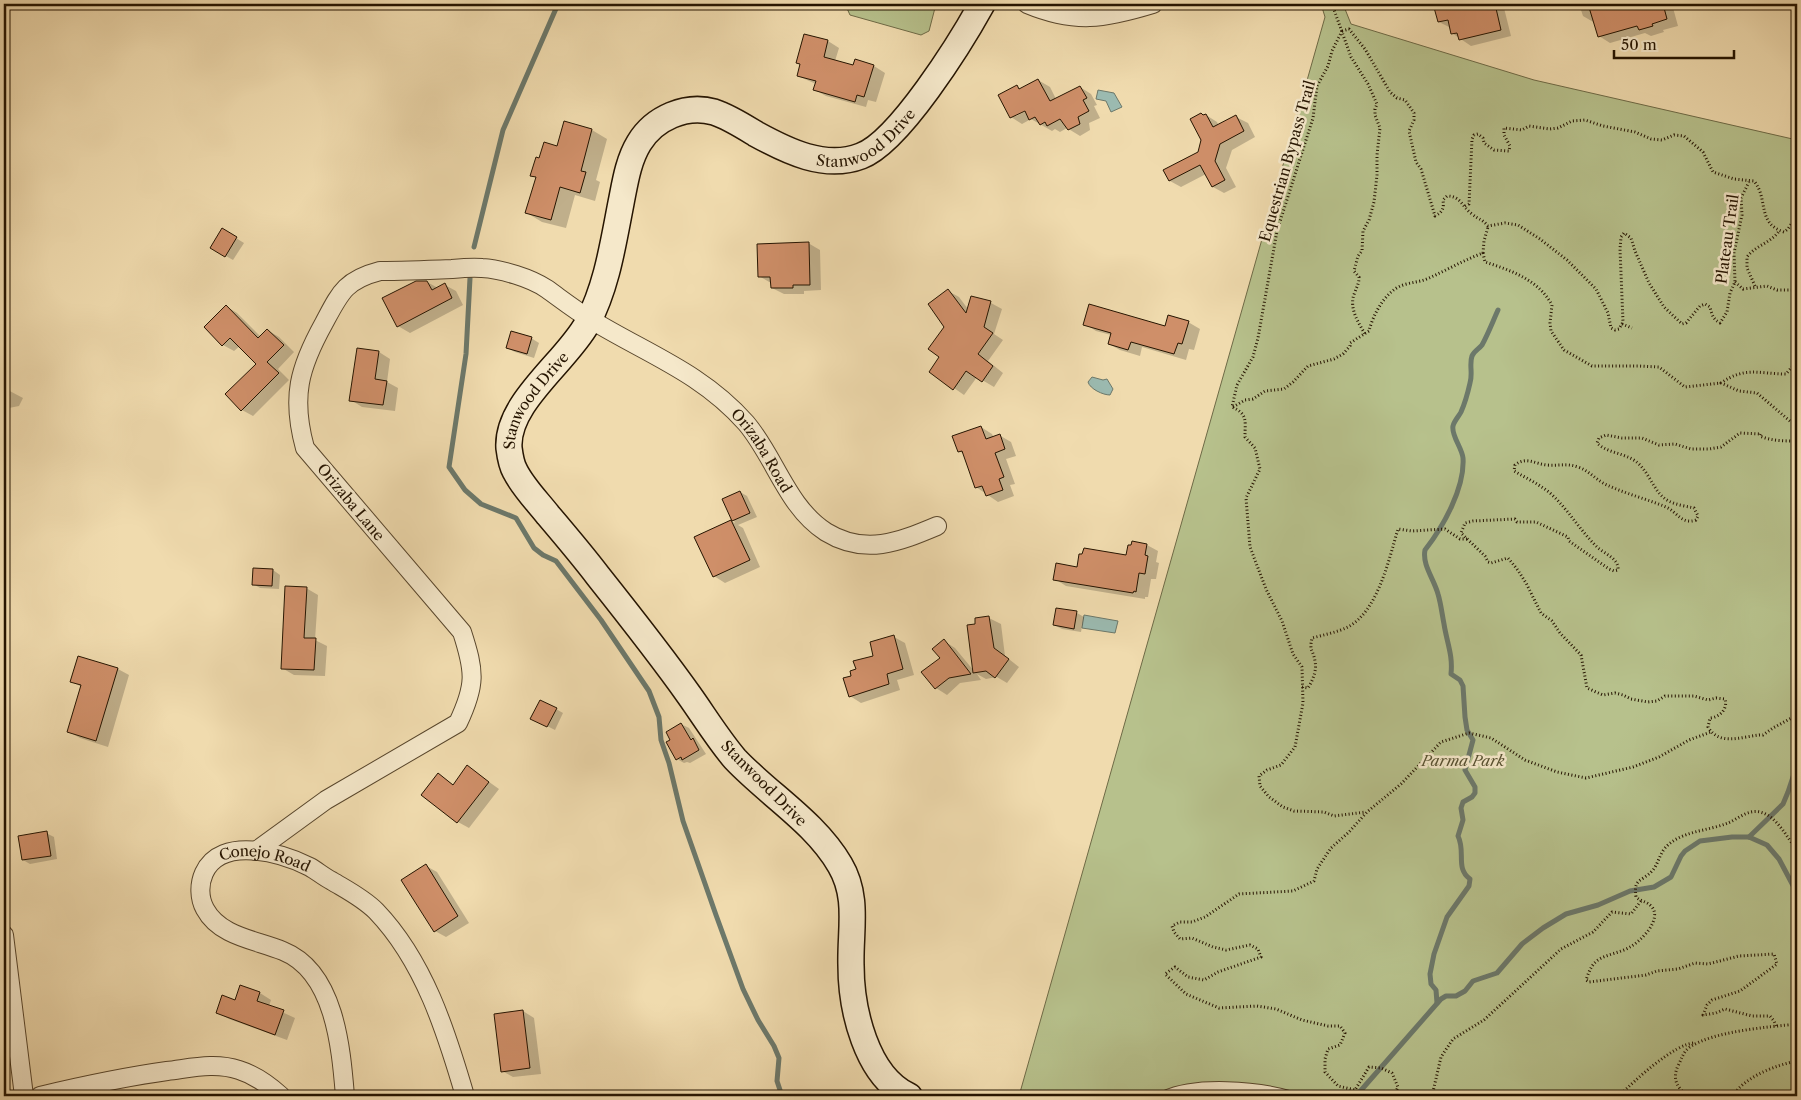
<svg xmlns="http://www.w3.org/2000/svg" width="1801" height="1100" font-family="'Libre Caslon Text',serif">
	<style>
		.green { fill: #b7c18c; stroke: #6e6a46 }
		.water { fill: #9bbab0; stroke: #6c786a }
		.shadow { fill: #0003; fill-rule: evenodd }
		.lines { fill: none; stroke-linecap: round; stroke-linejoin: round }
		.stream { stroke: #6c786a; stroke-width: 5 }
		.building { fill: #cf8f69; stroke: #251400 }
		.lane-casing { stroke: #58462c; stroke-width: 11 }
		.street-casing { stroke: #58462c; stroke-width: 20 }
		.secondary-casing { stroke: #251400; stroke-width: 28 }
		.path { stroke: #251400; stroke-width: 3; stroke-dasharray: 1 2.5; stroke-linecap: butt }
		.lane { stroke: #f5e8ca; stroke-width: 9 }
		.street { stroke: #f5e8ca; stroke-width: 18 }
		.secondary { stroke: #f5e8ca; stroke-width: 25 }
		.labels { text-anchor: middle; dominant-baseline: central; stroke-width: 5; stroke-linejoin: round; paint-order: stroke }
		.street-label { font-size: 15px; fill: #251400; stroke: #f5e8ca }
		.park-label { font-size: 15px; font-style: italic; fill: #585131; stroke: #f5e8ca }
	</style>
	<rect width="100%" height="100%" fill="#f0dbae"/>
	<filter id="stains"><feTurbulence type="fractalNoise" baseFrequency=".004" numOctaves="4"/><feColorMatrix values="0 0 0 0 .2 0 0 0 0 .09 0 0 0 0 .02 0 0 0 .5 -.17"/></filter>
	<radialGradient id="worn" r=".72"><stop offset=".6" stop-color="#630" stop-opacity="0"/><stop offset="1" stop-color="#630" stop-opacity=".3"/></radialGradient>
	<g class="green">
		<path d="M845 4H936L929 31 921 35 850 15Z"/>
		<path d="M1321 4H1343L1351 24 1534 80 1797 140V1096H1019L1325 17Z"/>
	</g>
	<g class="water">
		<path d="M1098 90 1114 93 1122 107 1111 112 1106 101 1096 99Z"/>
		<path d="M1092 377 1103 380 1107 379 1113 389 1110 395C1103 395 1090 389 1088 382Z"/>
		<path d="M1084 615 1118 621 1115 633 1082 628Z"/>
	</g>
	<g class="shadow">
		<path d="M1435 4H1503L1511 36 1471 46 1452 33 1451 28 1439 22Z"/>
		<path d="M1579 4H1672L1678 26 1663 30 1664 32 1651 36 1645 33 1610 43 1599 36 1595 23 1583 16Z"/>
		<path d="M828 41 839 48 835 61 854 67 856 61 874 66 885 73 876 102 868 100 866 107 826 96 815 90 816 84 798 76Z"/>
		<path d="M1038 80 1050 87 1056 99 1080 87 1091 94 1097 105 1094 106 1100 118 1089 123 1090 130 1080 136 1067 128 1060 132 1055 129 1052 131 1031 119 1022 124 1011 117 1017 87 1021 89ZM1031 109 1016 116V114Z"/>
		<path d="M1206 115 1217 122 1219 126 1236 117 1248 123 1255 137 1232 150 1226 168 1236 187 1224 193 1213 187 1206 174 1181 187 1170 181 1165 170 1199 153 1202 140 1204 116Z"/>
		<path d="M565 122 592 130 607 139 596 180 600 182 595 201 575 195 566 228 542 222 527 213 537 178 532 175 540 159 558 147Z"/>
		<path d="M223 230 244 243 233 260 212 248Z"/>
		<path d="M808 243 820 250 821 290 804 291V294H784L772 288 771 283 759 276Z"/>
		<path d="M427 282 438 288 445 285 456 291 463 305 410 333 398 326Z"/>
		<path d="M948 291 959 297 968 309 972 297 991 303 1002 309 994 334 1003 340 988 361 1003 373 994 387 977 377 964 395 954 388 941 357Z"/>
		<path d="M226 306 237 313 261 337 267 330 279 337 294 352 278 369 289 380 253 416 242 410 258 364 240 346 234 351 223 345Z"/>
		<path d="M1188 322 1200 329 1194 350 1189 349 1186 360 1142 347 1140 356 1120 350 1109 344 1111 335 1096 331 1085 324 1166 328Z"/>
		<path d="M531 338 539 343 534 358 515 352 507 348Z"/>
		<path d="M4 348 10 352 4 365Z"/>
		<path d="M379 352 390 359 387 382 398 388 395 411 362 407 351 400Z"/>
		<path d="M4 388 23 398 19 406 4 409Z"/>
		<path d="M981 427 992 434 994 438 999 435 1011 442 1016 456 1006 459 1015 484 1010 485 1014 496 998 502 976 487 964 454 959 451Z"/>
		<path d="M740 492 747 496 757 517 738 525 743 528 760 567 725 583 714 576 731 521 735 523 724 499Z"/>
		<path d="M1147 545 1158 551 1156 562 1159 563 1156 579H1151L1148 597H1145V599L1066 586 1055 579 1078 568 1127 557Z"/>
		<path d="M273 570 280 575 279 589 260 588 253 584Z"/>
		<path d="M306 588 318 595 315 640 327 646 325 676 294 675 282 668Z"/>
		<path d="M1077 613 1084 617 1081 632 1062 629 1054 625Z"/>
		<path d="M989 618 1001 624 1005 656 1019 667 1007 683 997 677 986 679 977 674 981 680 960 683 947 695 936 688 944 641 955 648 974 671 977 625Z"/>
		<path d="M894 637 905 643 914 675 897 680 900 690 861 703 850 696 853 677Z"/>
		<path d="M118 669 129 675 108 747 80 738 69 732 82 687 72 682Z"/>
		<path d="M556 709 563 713 555 730 539 722Z"/>
		<path d="M681 724 689 728 706 754 690 763 687 762 684 763 677 759 672 740Z"/>
		<path d="M468 767 499 789 469 828 458 822 439 775 454 785Z"/>
		<path d="M46 833 54 837 57 859 30 864 23 860Z"/>
		<path d="M426 866 437 872 469 923 446 937 435 931Z"/>
		<path d="M241 986 260 993 271 1000 269 1006 295 1018 287 1040 229 1019 218 1013 236 1001Z"/>
		<path d="M523 1011 534 1018 541 1074 513 1077 502 1071Z"/>
		<path d="M387 1091 415 1093 421 1096H387Z"/>
	</g>
	<g class="lines">
		<g class="stream">
			<path d="M474 247 503 130 558 4"/>
			<path d="M470 278 466 354 449 467 465 490 481 504 516 518 534 548 543 555 556 561 601 620 649 691 659 717 661 740 669 763 683 821 716 915 743 989 758 1020 774 1046 779 1058 777 1081 782 1096"/>
			<path d="M1749 837 1783 804 1788 792 1797 765"/>
			<path d="M1437 1003 1436 990 1431 984 1430 974 1434 954 1447 917 1469 886 1470 879C1455 868 1466 852 1458 836L1463 820 1461 808 1463 802 1472 797 1475 793V787L1465 770 1473 740 1467 730 1465 717 1463 686 1460 680 1451 674C1453 655 1447 643 1444 624 1442 614 1441 604 1438 594 1434 579 1422 565 1425 550 1443 527 1465 488 1463 458 1462 448 1451 435 1453 426 1454 421 1459 416 1461 412 1465 403 1468 392 1470 383 1473 374 1469 364 1472 356 1474 351 1479 349 1482 345 1488 334 1493 321 1498 310"/>
			<path d="M1356 1096 1441 999 1446 996H1456L1465 991 1473 981 1497 973 1522 944 1543 928 1566 914 1598 905 1630 891 1654 887 1671 877 1681 856 1685 851 1700 841 1732 837H1749L1767 845 1779 859 1797 893"/>
		</g>
	</g>
	<g class="building">
		<path d="M1433 4H1495L1501 30 1459 40 1457 33 1451 34 1448 20 1438 22Z"/>
		<path d="M1588 4H1663L1667 19 1652 24 1653 26 1639 30 1637 26 1598 37Z"/>
		<path d="M804 34 828 40 824 57 853 65 855 59 874 65 864 97 857 95 855 102 813 90 816 81 797 76 800 64 796 63Z"/>
		<path d="M1038 79 1050 101 1080 86 1087 98 1083 100 1089 111 1078 117 1080 124 1068 130 1060 119 1047 126 1045 122 1040 125 1035 117 1029 120 1025 111 1010 118 998 95 1017 85 1019 89Z"/>
		<path d="M1201 113 1203 115 1206 114 1213 127 1236 115 1244 131 1220 144 1215 161 1225 180 1212 187 1200 165 1169 181 1163 170 1198 152 1201 140 1190 119Z"/>
		<path d="M564 121 592 129 581 171 586 172 580 193 560 187 551 220 525 213 536 177 530 176 536 157 539 158 544 142 557 146Z"/>
		<path d="M222 228 237 237 225 257 210 248Z"/>
		<path d="M809 242 810 285H793V288H771L770 277H758L757 244Z"/>
		<path d="M416 281H427L432 290 445 283 452 298 397 327 382 298Z"/>
		<path d="M948 289 966 313 971 296 991 301 984 327 993 333 978 354 993 366 982 382 966 371 953 390 929 372 939 357 928 349 944 327 928 304Z"/>
		<path d="M1089 304 1165 326 1168 315 1189 321 1182 344 1178 343 1174 354 1131 342 1128 350 1108 344 1111 333 1083 325Z"/>
		<path d="M226 305 258 338 267 329 284 345 267 362 279 373 241 411 225 394 256 364 230 338 222 346 204 327Z"/>
		<path d="M511 331 532 337 527 354 506 348Z"/>
		<path d="M357 348 379 351 375 379 387 381 383 405 349 401Z"/>
		<path d="M981 426 986 439 1000 434 1005 449 995 453 1004 477 999 479 1003 490 986 496 982 486 975 488 962 451 958 452 952 436Z"/>
		<path d="M740 491 750 513 732 521 722 499Z"/>
		<path d="M731 520 750 560 713 577 694 537Z"/>
		<path d="M1132 541 1147 544 1145 555 1148 556 1145 574 1139 573 1136 592 1134 591 1133 593 1053 580 1056 563 1077 567 1079 554H1082L1084 548 1126 555 1128 545H1131Z"/>
		<path d="M253 568 273 569 272 586 252 585Z"/>
		<path d="M285 586 307 587 304 638H316L314 670 281 669Z"/>
		<path d="M1056 608 1077 611 1074 629 1053 625Z"/>
		<path d="M989 616 994 648 1009 659 995 678 986 671 973 673 967 625 975 624V618Z"/>
		<path d="M894 635 903 669 887 674 889 684 849 697 843 678 851 676 850 671 856 669 853 661 873 656 870 642Z"/>
		<path d="M944 639 971 674 949 678 935 689 921 672 940 658 932 649Z"/>
		<path d="M78 656 118 668 96 741 67 732 81 685 70 682Z"/>
		<path d="M540 700 557 708 547 727 530 719Z"/>
		<path d="M681 723 691 740 693 738 699 750 682 760 681 757 676 760 666 742 670 740 666 732Z"/>
		<path d="M467 765 489 782 457 823 421 795 438 773 453 785Z"/>
		<path d="M47 831 51 856 22 860 18 836Z"/>
		<path d="M426 864 458 916 434 932 401 880Z"/>
		<path d="M240 985 260 992 257 1001 284 1010 275 1035 216 1013 222 995 235 1000Z"/>
		<path d="M523 1010 530 1068 501 1072 494 1014Z"/>
	</g>
	<g class="lines">
		<defs>
			<path id="lane" d="M1164 1096C1196 1081 1257 1086 1291 1096"/>
			<g id="street">
				<path d="M1027 4C1075 24 1104 19 1153 4"/>
				<path id="s1" d="M256 851 326 800 458 723C476 685 475 672 462 632L305 448C291 397 299 368 324 323 340 293 345 280 380 271 404 271 428 270 452 269 462 268 473 267 482 268 501 269 531 278 547 289 561 299 575 310 590 319 645 353 701 372 746 423 775 457 787 507 826 532 865 556 899 542 937 526"/>
				<path d="M4 935 24 1096"/>
				<path d="M40 1096C82 1086 124 1077 167 1071 192 1068 215 1062 239 1070 255 1075 269 1085 281 1096"/>
				<path id="s2" d="M345 1096C341 1048 335 972 283 951 257 940 220 937 205 909 199 898 199 884 204 873 221 835 282 853 310 867 317 871 324 877 332 881 347 890 363 898 376 911 424 961 446 1031 465 1096"/>
			</g>
			<g id="secondary">
				<path id="s3" d="M909 1096C866 1076 851 1009 851 965 850 930 859 897 840 865 815 822 769 795 735 759 718 739 704 716 689 695 660 654 629 615 598 576 582 555 565 535 548 515 537 501 523 487 515 471 511 464 510 456 509 448 506 403 566 362 587 324 607 286 613 244 621 203 625 183 628 161 639 143 654 118 686 104 714 112 729 117 743 126 756 134 787 151 825 170 861 156 899 142 961 42 982 4"/>
			</g>
		</defs>
		<use href="#lane" class="lane-casing"/>
		<use href="#street" class="street-casing"/>
		<use href="#secondary" class="secondary-casing"/>
		<g class="path">
			<path d="M1332 4 1351 57 1368 84 1377 104 1375 109V115L1380 128 1377 155V175L1374 202 1369 220 1363 231 1362 251 1358 256 1354 271 1359 277C1359 284 1357 286 1355 292 1348 307 1358 322 1365 334"/>
			<path d="M1342 31 1332 51 1328 66 1317 86 1313 118 1277 231 1258 338 1253 357 1237 385 1232 407C1248 414 1245 421 1245 437L1255 448 1260 469 1246 498 1250 547 1266 589 1282 621 1293 654 1302 667 1303 703 1295 747 1281 765 1267 770 1259 776 1260 786 1269 797 1283 807 1294 811 1324 812 1334 816 1366 812"/>
			<path d="M1342 31 1349 29 1365 49 1390 92 1397 98 1405 100 1414 113V120L1409 131 1416 162 1421 169 1435 216C1443 212 1444 208 1443 200L1447 196C1461 196 1462 207 1472 214 1479 220 1481 218 1488 226L1505 223 1518 225 1540 239 1567 260 1596 289 1608 313 1611 328 1615 330 1619 329 1623 322 1620 249 1621 237 1624 233 1631 238 1635 251 1649 283 1664 307 1682 324 1686 323 1700 306 1705 304 1710 307C1712 315 1713 319 1720 323L1727 312 1730 293 1735 282 1734 253 1742 215 1741 198 1749 182"/>
			<path d="M1465 206 1469 204 1472 139 1474 135 1478 134 1483 138 1484 143 1494 150 1509 151 1510 146 1504 135V128L1522 130 1529 126 1550 129 1558 128 1572 121 1585 120 1603 126 1635 132 1651 139 1662 140 1674 135 1684 136 1703 152 1713 172 1734 179 1754 181C1769 199 1756 223 1784 232L1788 229 1797 215"/>
			<path d="M1483 253 1485 262C1510 270 1539 280 1552 305L1550 323 1551 331 1564 350 1592 366H1638L1659 367 1685 387 1721 383"/>
			<path d="M1735 282 1743 289 1767 286 1777 290H1797"/>
			<path d="M1755 286 1747 268V257C1756 245 1771 243 1779 231"/>
			<path d="M1622 324 1632 328"/>
			<path d="M1797 361 1786 374C1760 374 1745 366 1721 383L1739 391 1757 393 1797 427"/>
			<path d="M1233 407 1245 400 1253 399 1265 391 1284 389 1293 382 1308 366 1334 359 1343 354 1350 346V343L1369 331C1373 315 1385 291 1403 285 1412 282 1421 282 1429 278 1447 270 1464 260 1483 253L1484 241 1488 227"/>
			<path d="M1797 441C1785 441 1771 441 1760 436L1761 434 1740 433 1721 447 1709 449H1691L1675 444 1659 445 1642 438H1622L1606 435 1599 438 1597 443C1606 452 1621 453 1632 459 1649 468 1652 491 1667 500 1675 505 1686 506 1694 508L1698 516 1696 520C1682 525 1677 512 1666 507 1647 499 1626 494 1607 485 1597 481 1590 471 1578 467 1567 463 1558 466 1547 465 1535 464 1526 456 1515 465L1514 471C1526 478 1539 484 1550 493 1568 509 1579 529 1596 546 1604 554 1619 558 1618 570L1614 571 1609 569 1569 541 1568 537 1536 522H1517L1515 519 1473 521 1465 523 1461 533 1485 556 1488 562 1491 563 1508 558 1517 569 1526 583 1541 613 1552 621 1560 633 1581 655 1587 688 1603 695 1615 693 1623 695 1631 699 1648 702 1657 701 1665 696H1694L1708 700 1716 698 1725 699C1728 709 1720 717 1710 718L1708 727C1719 746 1741 737 1759 735H1763L1773 728 1797 715"/>
			<path d="M1302 687 1308 688C1313 680 1317 670 1315 661 1313 649 1309 652 1312 638 1323 635 1338 632 1348 627 1378 611 1389 559 1398 529L1412 531 1445 529 1460 539H1467"/>
			<path d="M1776 1026 1774 1021 1770 1016H1752L1725 1009 1716 1013 1703 1015 1707 1005 1712 1000 1740 991 1777 964 1774 954 1739 956 1708 964 1695 963 1678 969 1657 971 1646 975 1589 982 1586 980C1589 972 1591 965 1598 960 1607 954 1620 953 1630 947 1641 941 1662 920 1652 907 1647 901 1641 902 1636 897 1633 878 1642 882 1652 871 1658 865 1659 855 1665 848 1680 831 1708 831 1728 823 1738 819 1748 809 1760 812 1777 816 1787 838 1797 850"/>
			<path d="M1394 1096 1398 1087 1392 1073 1381 1068 1369 1067 1355 1090 1338 1086 1325 1072V1059L1328 1049 1340 1045 1345 1033 1340 1026H1328L1302 1020 1276 1009 1257 1006 1219 1008 1186 994 1165 974 1175 967 1188 977 1204 980 1218 972 1261 957 1258 949 1250 945 1226 950 1213 947 1192 938 1180 939 1174 932 1172 926 1180 922H1192L1205 917 1239 894 1293 891 1314 881 1317 869 1331 848 1349 832 1367 812 1401 784 1441 742 1469 733 1491 738 1525 760 1557 772 1586 778 1633 767 1659 757 1689 740 1711 732"/>
			<path d="M1432 1096 1441 1057 1453 1039 1484 1020 1561 949 1593 932 1612 912 1631 914 1641 901"/>
			<path d="M1619 1096C1634 1081 1675 1043 1695 1043"/>
			<path d="M1687 1096C1677 1087 1672 1079 1678 1066 1682 1058 1683 1052 1690 1047 1714 1031 1769 1027 1797 1024"/>
			<path d="M1733 1096C1744 1077 1776 1065 1797 1061"/>
		</g>
		<use href="#lane" class="lane"/>
		<use href="#street" class="street"/>
		<use href="#secondary" class="secondary"/>
	</g>
	<g class="labels">
		<g class="street-label">
			<text stroke="none"><textPath href="#s3" startOffset="1384">Stanwood Drive</textPath></text>
			<text transform="translate(1287 161) rotate(-74)">Equestrian Bypass Trail</text>
			<text transform="translate(1727 239) rotate(-82)">Plateau Trail</text>
			<text stroke="none"><textPath href="#s3" startOffset="844">Stanwood Drive</textPath></text>
			<text stroke="none"><textPath href="#s1" startOffset="1230">Orizaba Road</textPath></text>
			<text transform="translate(351 502) rotate(50)">Orizaba Lane</text>
			<text transform="translate(764 783) rotate(45)">Stanwood Drive</text>
			<text stroke="none"><textPath href="#s2" startOffset="364">Conejo Road</textPath></text>
		</g>
		<g class="park-label">
			<text x="1463" y="760">Parma Park</text>
		</g>
	</g>
	<rect width="1801" height="1100" fill="none" stroke="#f0dbae" stroke-width="20"/>
	<rect x="5" y="5" width="1791" height="1090" fill="none" stroke="#251400" stroke-width="2.5"/>
	<rect x="10" y="10" width="1781" height="1080" fill="none" stroke="#251400"/>
	<path d="M1614 50v8h120v-8" fill="none" stroke="#251400" stroke-width="2.5"/>
	<text x="1621" y="50" font-size="15" fill="#251400" stroke="#f5e8ca" stroke-width="4" paint-order="stroke">50 m</text>
	<rect width="100%" height="100%" filter="url(#stains)"/>
	<rect width="100%" height="100%" fill="url(#worn)"/>
</svg>
